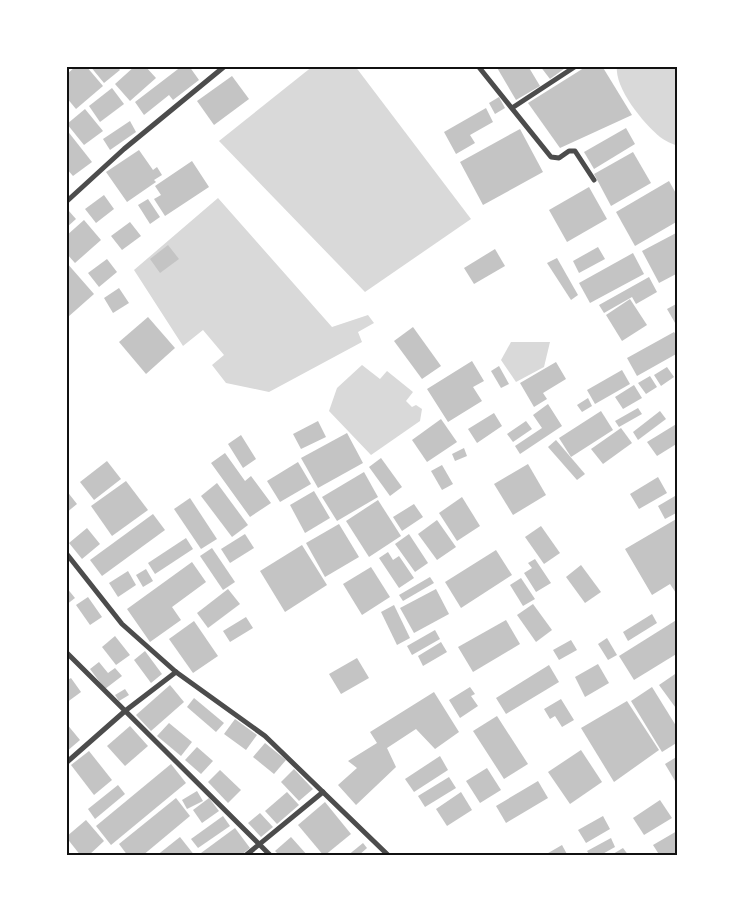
<svg xmlns="http://www.w3.org/2000/svg" width="744" height="922" font-family="Barlow,sans-serif">
	<style>
		.water { fill: #d9d9d9 }
		.building { fill: #c4c4c4 }
		.lines { fill: none; stroke-linecap: round; stroke-linejoin: round }
		.minor { stroke: #4c4c4c; stroke-width: 5 }
		.neatline { fill: none; stroke: #111; stroke-width: 2 }
	</style>
	<rect width="100%" height="100%" fill="#fff"/>
	<g class="water">
		<path d="M313 66H355L471 219 365 292 219 141Z"/>
		<path d="M617 66H678V146C672 144 665 141 660 137 644 124 614 88 617 66Z"/>
		<path d="M218 198 332 327 368 315 374 323 358 332 362 342 269 392 226 383 212 365 224 355 203 330 183 346 134 270Z"/>
		<path d="M511 342H550L544 367 516 382 501 360Z"/>
		<path d="M362 365 380 379 387 371 413 392 406 401 412 407 416 405 422 409 420 421 371 455 329 411 337 388Z"/>
	</g>
	<g class="building">
		<path d="M76 66H86L103 86 76 109 66 97V75Z"/>
		<path d="M90 66H117L120 70 104 83Z"/>
		<path d="M135 66H145L156 78 130 101 115 84Z"/>
		<path d="M182 66H189L199 80 173 100 169 95 144 115 135 102Z"/>
		<path d="M496 66H528L540 86 516 100Z"/>
		<path d="M540 66H568L550 79Z"/>
		<path d="M587 66H602L632 115 560 148 528 103Z"/>
		<path d="M232 76 249 99 214 125 197 101Z"/>
		<path d="M112 88 124 104 100 122 89 106Z"/>
		<path d="M499 97 505 108 495 114 489 103Z"/>
		<path d="M486 108 493 122 470 135 475 143 456 154 444 132Z"/>
		<path d="M85 109 103 131 84 145 67 124Z"/>
		<path d="M130 121 136 132 110 150 103 139Z"/>
		<path d="M626 128 635 144 594 169 584 152Z"/>
		<path d="M66 129 92 162 73 176 66 168Z"/>
		<path d="M520 129 543 172 483 205 460 162Z"/>
		<path d="M139 150 153 170 157 167 162 175 154 180 156 182 127 202 106 172Z"/>
		<path d="M633 152 651 183 611 206 594 174Z"/>
		<path d="M192 161 209 187 165 216 154 199 161 195 155 186Z"/>
		<path d="M669 181 678 197V221L635 246 616 212Z"/>
		<path d="M589 187 607 219 567 242 549 210Z"/>
		<path d="M104 195 114 209 96 223 85 209Z"/>
		<path d="M148 199 160 217 150 224 138 205Z"/>
		<path d="M68 210 76 219 66 228V212Z"/>
		<path d="M84 220 101 240 75 263 66 253V236Z"/>
		<path d="M130 222 141 236 122 250 111 236Z"/>
		<path d="M678 232V273L659 283 642 251Z"/>
		<path d="M168 245 179 259 160 273 150 259Z"/>
		<path d="M598 247 605 259 579 273 573 261Z"/>
		<path d="M495 249 505 266 474 284 464 268Z"/>
		<path d="M633 253 644 274 590 303 579 283Z"/>
		<path d="M557 258 578 295 571 300 547 263Z"/>
		<path d="M107 259 117 272 99 287 88 273Z"/>
		<path d="M66 262 94 294 68 317 66 314Z"/>
		<path d="M649 277 657 292 636 304 632 297 604 313 599 305Z"/>
		<path d="M119 288 129 303 113 313 104 298Z"/>
		<path d="M630 299 647 325 622 341 606 315Z"/>
		<path d="M678 303V328L667 309Z"/>
		<path d="M148 317 175 348 146 374 119 342Z"/>
		<path d="M413 327 441 366 422 379 394 341Z"/>
		<path d="M674 332 678 338V353L637 376 627 358Z"/>
		<path d="M472 361 484 381 473 387 482 401 448 422 427 389Z"/>
		<path d="M556 362 566 379 543 393 547 399 534 407 520 383Z"/>
		<path d="M499 366 509 384 501 388 491 371Z"/>
		<path d="M667 367 674 377 661 386 654 375Z"/>
		<path d="M622 370 630 384 595 404 587 390Z"/>
		<path d="M650 376 657 387 646 394 638 383Z"/>
		<path d="M634 385 642 398 623 409 615 397Z"/>
		<path d="M588 398 592 406 582 412 577 405Z"/>
		<path d="M548 404 562 426 520 454 515 446 542 428 533 415Z"/>
		<path d="M638 408 642 414 619 427 615 421Z"/>
		<path d="M601 411 613 430 571 457 559 438Z"/>
		<path d="M660 411 666 419 638 440 633 432Z"/>
		<path d="M494 413 502 426 477 443 468 429Z"/>
		<path d="M441 419 457 442 427 462 412 440Z"/>
		<path d="M318 421 326 437 301 449 293 434Z"/>
		<path d="M526 421 532 429 513 442 507 434Z"/>
		<path d="M678 423V443L657 456 647 442Z"/>
		<path d="M621 428 632 443 603 464 591 449Z"/>
		<path d="M347 433 363 463 318 488 301 458Z"/>
		<path d="M241 435 256 459 243 468 228 444Z"/>
		<path d="M556 440 585 474 577 480 548 447Z"/>
		<path d="M464 448 467 456 455 461 452 454Z"/>
		<path d="M225 453 245 481 251 476 271 503 250 517 211 463Z"/>
		<path d="M381 458 402 487 390 496 369 467Z"/>
		<path d="M107 461 121 479 94 500 80 482Z"/>
		<path d="M298 462 311 484 280 502 267 481Z"/>
		<path d="M528 464 546 495 513 515 494 484Z"/>
		<path d="M442 465 453 484 442 490 431 471Z"/>
		<path d="M364 472 378 497 337 521 322 497Z"/>
		<path d="M658 477 667 493 639 509 630 494Z"/>
		<path d="M126 481 148 510 112 536 91 506Z"/>
		<path d="M217 483 248 525 232 537 201 496Z"/>
		<path d="M66 490 77 504 66 513Z"/>
		<path d="M314 491 330 518 305 533 290 505Z"/>
		<path d="M675 496 678 502V512L665 519 658 506Z"/>
		<path d="M462 497 480 526 457 541 439 513Z"/>
		<path d="M190 498 217 539 201 549 174 509Z"/>
		<path d="M378 500 401 536 369 557 346 521Z"/>
		<path d="M414 504 423 517 402 531 393 517Z"/>
		<path d="M153 514 165 530 102 576 90 560Z"/>
		<path d="M678 518V592L676 593 670 584 652 595 625 549Z"/>
		<path d="M437 520 456 547 437 560 418 534Z"/>
		<path d="M339 524 359 557 325 577 306 543Z"/>
		<path d="M541 526 560 553 544 564 525 537Z"/>
		<path d="M87 528 100 544 82 559 69 543Z"/>
		<path d="M245 534 254 548 230 563 221 549Z"/>
		<path d="M409 534 428 563 415 572 395 544Z"/>
		<path d="M186 538 193 549 155 574 148 563Z"/>
		<path d="M302 545 327 585 285 612 260 571Z"/>
		<path d="M212 548 235 582 223 590 200 556Z"/>
		<path d="M496 550 512 575 461 608 445 582Z"/>
		<path d="M388 552 393 560 399 556 414 578 399 588 379 558Z"/>
		<path d="M535 559 551 583 536 592 524 573 532 568 528 563Z"/>
		<path d="M192 562 206 582 172 607 181 620 150 642 127 609Z"/>
		<path d="M581 565 601 592 585 603 566 577Z"/>
		<path d="M371 567 390 597 362 615 343 584Z"/>
		<path d="M146 569 153 581 143 587 136 575Z"/>
		<path d="M128 571 136 585 118 597 109 583Z"/>
		<path d="M430 577 434 583 403 601 399 595Z"/>
		<path d="M521 578 535 599 523 606 510 585Z"/>
		<path d="M66 587 75 598 66 605Z"/>
		<path d="M228 589 240 604 208 628 197 613Z"/>
		<path d="M436 589 449 614 414 633 400 608Z"/>
		<path d="M88 597 102 617 90 625 76 605Z"/>
		<path d="M533 604 552 630 536 642 517 615Z"/>
		<path d="M394 605 410 638 397 645 381 612Z"/>
		<path d="M652 614 657 623 628 641 623 632Z"/>
		<path d="M246 617 253 628 230 642 223 631Z"/>
		<path d="M678 619V653L634 680 619 656Z"/>
		<path d="M506 620 520 644 473 672 458 647Z"/>
		<path d="M194 621 218 656 193 673 169 639Z"/>
		<path d="M435 630 440 639 412 655 407 646Z"/>
		<path d="M115 636 130 655 116 665 102 647Z"/>
		<path d="M607 638 617 655 608 660 598 644Z"/>
		<path d="M571 640 577 650 559 660 553 650Z"/>
		<path d="M441 642 447 652 423 666 418 656Z"/>
		<path d="M145 651 162 674 151 683 134 660Z"/>
		<path d="M357 658 369 678 341 694 329 674Z"/>
		<path d="M99 662 108 673 115 668 122 676 105 689 90 669Z"/>
		<path d="M598 664 609 683 585 697 575 677Z"/>
		<path d="M549 665 559 682 506 714 496 698Z"/>
		<path d="M678 672V711L659 685Z"/>
		<path d="M71 678 81 692 66 703V681Z"/>
		<path d="M170 685 184 702 151 731 136 715Z"/>
		<path d="M470 687 475 694 471 696 478 706 460 718 449 700Z"/>
		<path d="M652 687 678 729V742L662 752 631 701Z"/>
		<path d="M125 689 129 695 119 701 115 695Z"/>
		<path d="M434 692 459 732 435 749 416 729 387 748 396 767 356 805 338 785 357 768 348 761 377 743 370 732Z"/>
		<path d="M194 698 224 723 216 732 187 707Z"/>
		<path d="M561 699 574 720 562 727 555 716 550 719 544 709Z"/>
		<path d="M627 701 659 750 614 782 581 728Z"/>
		<path d="M497 716 528 764 504 779 473 731Z"/>
		<path d="M235 719 257 735 246 750 224 734Z"/>
		<path d="M66 723 80 740 66 752Z"/>
		<path d="M169 723 192 742 181 756 157 736Z"/>
		<path d="M130 726 148 746 125 766 107 746Z"/>
		<path d="M265 743 286 760 274 774 253 757Z"/>
		<path d="M197 747 213 761 201 774 185 760Z"/>
		<path d="M581 750 602 782 570 804 548 772Z"/>
		<path d="M89 751 112 780 94 795 71 765Z"/>
		<path d="M440 756 448 770 414 792 405 779Z"/>
		<path d="M678 756V786L665 764Z"/>
		<path d="M171 764 186 783 111 845 96 826Z"/>
		<path d="M487 768 501 790 480 803 466 781Z"/>
		<path d="M294 769 313 789 299 801 281 782Z"/>
		<path d="M220 770 241 790 228 803 208 782Z"/>
		<path d="M449 777 456 788 425 807 418 796Z"/>
		<path d="M538 781 548 798 506 823 496 806Z"/>
		<path d="M118 785 125 794 95 819 88 809Z"/>
		<path d="M197 791 203 801 187 809 182 800Z"/>
		<path d="M287 792 299 805 277 824 265 811Z"/>
		<path d="M461 792 472 810 447 826 436 809Z"/>
		<path d="M176 798 190 816 142 856H128L119 844Z"/>
		<path d="M209 798 219 811 202 823 193 810Z"/>
		<path d="M660 800 672 818 644 835 633 818Z"/>
		<path d="M325 802 351 834 324 856 298 825Z"/>
		<path d="M260 813 273 827 261 837 248 823Z"/>
		<path d="M223 816 230 826 198 848 191 839Z"/>
		<path d="M603 816 610 829 586 843 578 830Z"/>
		<path d="M86 820 104 841 88 856H81L66 837Z"/>
		<path d="M235 828 250 848 240 856H203L201 853Z"/>
		<path d="M677 831 678 856H660L653 845Z"/>
		<path d="M180 837 195 856H156Z"/>
		<path d="M291 837 308 856H280L275 851Z"/>
		<path d="M611 838 615 847 599 856H590L587 851Z"/>
		<path d="M363 843 367 848 358 856H347Z"/>
		<path d="M562 845 568 856H543Z"/>
		<path d="M623 848 629 856H614L613 854Z"/>
	</g>
	<g class="lines">
		<g class="minor">
			<path d="M478 66 551 157 559 158 569 151H575L594 180"/>
			<path d="M512 108 576 66"/>
			<path d="M66 202 124 149 225 66"/>
			<path d="M66 553 122 624 176 672 265 736 389 856"/>
			<path d="M66 652 271 856"/>
			<path d="M66 763 125 711 176 672"/>
			<path d="M245 856 323 792"/>
		</g>
	</g>
	<rect width="744" height="922" fill="none" stroke="#ffffff" stroke-width="135"/>
	<rect x="68" y="68" width="608" height="786" class="neatline"/>
</svg>
